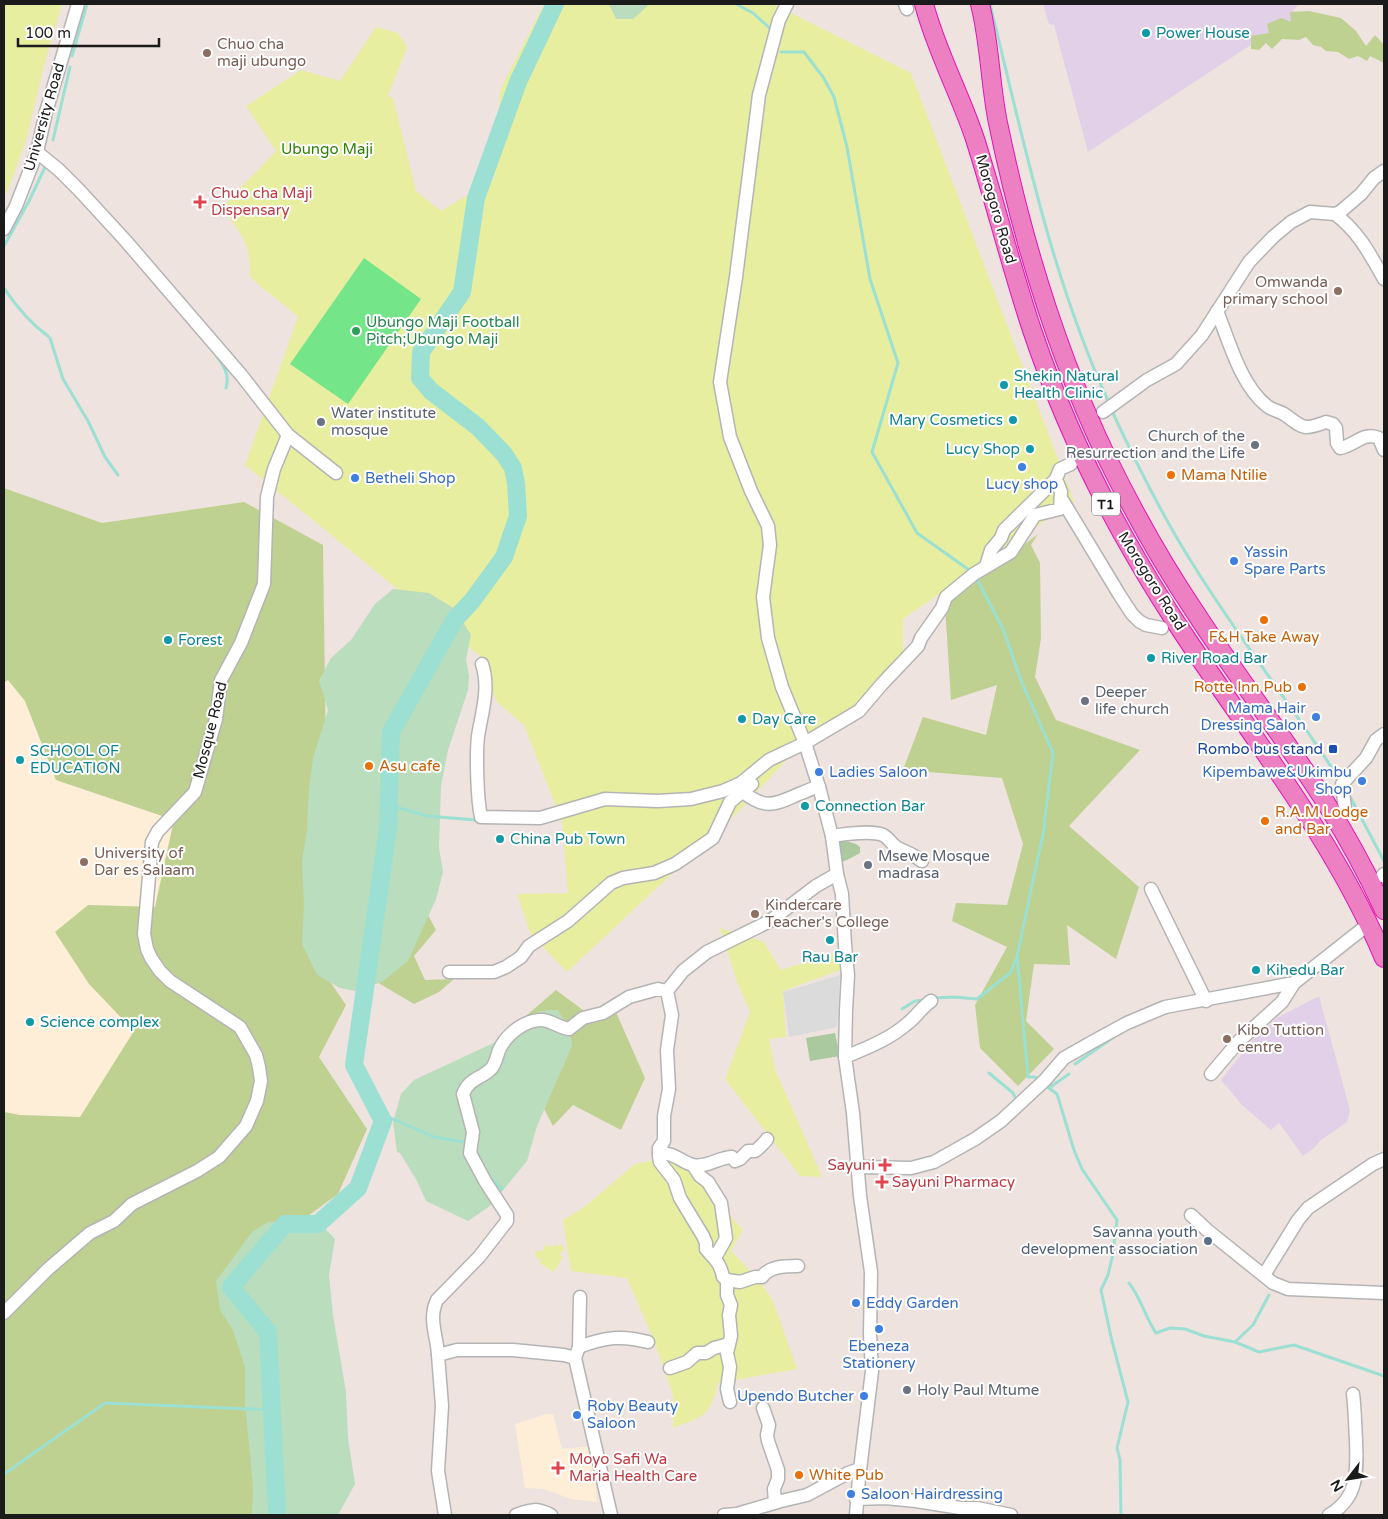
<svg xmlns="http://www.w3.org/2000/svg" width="1388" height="1519" font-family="'Varela Round',sans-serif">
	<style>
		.industrial { fill: #e2d0e8 }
		.education { fill: #ffeed7 }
		.grass { fill: #e8ee9f }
		.forest { fill: #bfd190 }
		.wetland { fill: #baddbe }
		.cemetery { fill: #aac99e }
		.pitch { fill: #75e589 }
		.parking { fill: #dbdbdb }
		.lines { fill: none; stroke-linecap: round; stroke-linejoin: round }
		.stream { stroke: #9be0d2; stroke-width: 3 }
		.river { stroke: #9be0d2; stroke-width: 18 }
		.minor-casing { stroke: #b4b4b4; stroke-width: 15 }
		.highway-casing { stroke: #e315b5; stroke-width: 20 }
		.minor { stroke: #fff; stroke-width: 12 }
		.highway { stroke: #ed7fc3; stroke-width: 18 }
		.culture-dot { fill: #0f9aa8; stroke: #fff; stroke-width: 2 }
		.education-dot { fill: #8d6e63; stroke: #fff; stroke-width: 2 }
		.health-dot { fill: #e0444e; stroke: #fff; stroke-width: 2 }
		.leisure-dot { fill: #2e9e5b; stroke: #fff; stroke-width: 2 }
		.worship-dot { fill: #6b7280; stroke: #fff; stroke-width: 2 }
		.shop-dot { fill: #3f7fe0; stroke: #fff; stroke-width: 2 }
		.food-dot { fill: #e8710a; stroke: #fff; stroke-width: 2 }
		.transit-dot { fill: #1a4fb4; stroke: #fff; stroke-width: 2 }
		.service-dot { fill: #5c6f8a; stroke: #fff; stroke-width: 2 }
		.labels { text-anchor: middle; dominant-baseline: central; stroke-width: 4; stroke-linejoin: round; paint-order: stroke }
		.shield { fill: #fff; stroke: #5f5f5f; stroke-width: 1 }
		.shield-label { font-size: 14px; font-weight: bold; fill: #1b1b1b }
		.culture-label { font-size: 15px; fill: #0d838f; stroke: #fff; text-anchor: start }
		.education-label { font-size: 15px; fill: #785e54; stroke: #fff; text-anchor: start }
		.street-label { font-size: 15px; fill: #1b1b1b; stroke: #fff }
		.park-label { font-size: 15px; fill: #2e8002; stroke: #fff }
		.health-label { font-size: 15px; fill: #be3a42; stroke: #fff; text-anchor: start }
		.leisure-label { font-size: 15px; fill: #27864d; stroke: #fff; text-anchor: start }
		.worship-label { font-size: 15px; fill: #5b616d; stroke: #fff; text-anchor: start }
		.food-label { font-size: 15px; fill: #c56008; stroke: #fff; text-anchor: start }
		.shop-label { font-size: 15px; fill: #366cbe; stroke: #fff; text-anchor: start }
		.transit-label { font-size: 15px; fill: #164399; stroke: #fff; text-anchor: end }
		.service-label { font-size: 15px; fill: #4e5e75; stroke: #fff; text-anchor: end }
	</style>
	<rect width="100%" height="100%" fill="#eee3df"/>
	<g class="industrial">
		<path d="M1043 4H1300L1293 10 1294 22 1246 48 1088 152 1054 25 1049 24Z"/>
		<path d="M1319 996 1350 1110 1347 1122 1321 1140 1314 1148 1303 1156 1279 1123 1271 1130 1242 1105 1221 1080 1249 1044 1277 1018Z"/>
	</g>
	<g class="education">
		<path d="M8 680 25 701 56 780 174 820 155 907 88 905 89 984 134 1031 80 1117 20 1115 4 1112V682Z"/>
		<path d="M546 1414H553L562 1449 592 1446 597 1502 571 1499 544 1489 525 1488 515 1424Z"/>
	</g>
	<g class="grass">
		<path d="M4 4H62L44 65 26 140 7 193H4Z"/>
		<path d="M544 4H773L911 73 1074 501 903 619V654L893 680 795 751 738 812 567 972 531 935 517 894 568 893 562 822 524 725 498 703 488 684 480 656 245 465 298 317C283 302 264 292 250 276 250 264 249 249 243 238 236 223 227 222 226 203L276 151 246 106 301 70 340 81 376 27 398 33 407 47 388 96 393 98 416 191 441 211 494 179 500 90Z"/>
		<path d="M720 928 764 942 781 970 839 952 840 970 783 991 786 1037 769 1039 775 1069 822 1177 800 1176 725 1079 750 1012 737 982Z"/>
		<path d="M676 1156 743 1230 731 1251 759 1280 773 1301 797 1369 718 1383C710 1417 704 1416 673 1428V1395L654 1341 627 1278 571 1271 563 1220 583 1208 635 1164Z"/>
		<path d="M556 1244 559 1246 562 1245 565 1249 560 1254 558 1253 563 1257 554 1272 539 1263 541 1260 535 1256V1253L536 1251H542L546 1245 552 1247Z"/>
	</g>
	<g class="forest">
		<path d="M1309 11 1341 18 1356 31 1366 46 1375 35 1384 45V63L1370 56 1367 61 1358 56 1349 59 1338 52 1326 51 1321 47 1313 45 1306 37 1299 40 1282 39 1272 49 1266 43 1259 50 1251 49V36L1269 33 1267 24 1281 18 1291 22 1290 12Z"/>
		<path d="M4 488 102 523 244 502 323 545 329 980 346 1005 319 1057 367 1129 338 1194 279 1237 302 1515H4V1112L20 1115 80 1117 134 1031 89 984 55 932 88 905 155 907 174 820 56 780 25 701 8 680 4 682Z"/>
		<path d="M1038 534 1031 545 1040 563 1041 638 1035 677 1056 720 1140 750 1069 826 1139 887 1116 959 1067 925 1070 965 1034 964 1026 1021 1054 1049 1018 1086 980 1048 975 1005 1007 947 952 921 956 903 1007 905 1023 844 1002 778 903 770 923 717 986 735 997 685 951 700 945 606Z"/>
		<path d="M421 902 436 930 414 956 425 980 454 979 439 992 414 1004 370 978Z"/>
		<path d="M556 990 591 1016 615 1010 645 1078 621 1130 573 1105 553 1126 505 1034Z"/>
	</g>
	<g class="wetland">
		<path d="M609 4H650L633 19H616Z"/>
		<path d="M393 589 429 593 455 609 471 635 466 659 469 676 468 690 448 750 441 786 439 848 443 872 436 899 408 961 382 982 355 991 340 988 317 975 302 944 304 905 302 861 307 829 309 789 313 758 328 710 319 681 331 658 351 640 375 604Z"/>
		<path d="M548 1010H558L570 1030 572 1046 537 1126 527 1161 490 1206 468 1221 426 1201 417 1181 400 1153 397 1152 393 1122 401 1094 414 1080 500 1040 517 1030 538 1012Z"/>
		<path d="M292 1221C315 1221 319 1221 335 1239L329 1275 333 1315 346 1392 348 1438 355 1484 338 1515H252L253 1485 245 1404V1367L233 1330 220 1310 216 1281 252 1232 268 1222Z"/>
	</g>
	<g class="cemetery">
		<path d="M835 838 856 844 860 847V853C852 858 845 860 836 866Z"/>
		<path d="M835 1033 840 1056 810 1061 806 1038Z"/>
	</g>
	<path class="pitch" d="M364 258 421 299 348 404 290 364Z"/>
	<path class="parking" d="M840 975 837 1027 789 1037 783 992Z"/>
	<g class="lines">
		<g class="stream">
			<path d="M736 4 753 13 773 31"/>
			<path d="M990 4C1023 138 1051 277 1109 403"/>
			<path d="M781 52H804L823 77 834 97 847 147 870 279 898 363 872 452 917 533 972 572"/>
			<path d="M72 56 87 4"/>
			<path d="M53 140 70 67"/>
			<path d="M4 246 29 201 46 165"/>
			<path d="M4 288C16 306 30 323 48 336"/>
			<path d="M50 338 63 379 88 421 105 457 118 475"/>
			<path d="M216 355C224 366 230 375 226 388"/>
			<path d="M1111 409C1136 463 1162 516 1194 566 1240 640 1294 708 1341 782"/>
			<path d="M976 577 1003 629 1022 683 1053 753 1043 834 1017 956 1028 1077H1035L1040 1081"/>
			<path d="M1348 793 1384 861"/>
			<path d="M389 805 427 816 476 820"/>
			<path d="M933 998 955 997 977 999 1010 973 1017 957"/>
			<path d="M902 1009 915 1001 924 1000"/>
			<path d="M1075 1064 1114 1037"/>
			<path d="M989 1073 1013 1093 1017 1101"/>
			<path d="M1045 1085 1057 1094 1074 1150 1082 1169 1117 1220 1112 1258 1108 1275 1101 1290 1111 1337 1128 1402 1117 1448 1120 1460 1121 1515"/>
			<path d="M1049 1088 1069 1074"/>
			<path d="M381 1115 398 1121 434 1137 464 1142 467 1146"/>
			<path d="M488 1175 502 1189"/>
			<path d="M1129 1283C1141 1298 1145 1317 1156 1333L1170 1328 1185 1329 1204 1336 1235 1342 1259 1352 1294 1345 1384 1376"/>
			<path d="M1235 1342 1253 1325 1269 1295"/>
			<path d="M4 1474 105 1403 271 1410"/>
		</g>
		<path class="river" d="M277 1515 268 1332 231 1287 285 1224H318L358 1188 383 1121 354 1065 388 829 391 732 455 619 472 601 504 557 518 516 516 483 513 468 504 454 478 427 431 391 420 378 421 352 462 292 476 198 518 82 555 4"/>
		<defs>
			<g id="minor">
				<path d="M787 4 779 20 759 95 736 277 720 382 730 437 751 491 768 526 770 545 763 597 768 638 782 687 805 743 819 787 832 836 837 874 842 894 845 945 848 975 846 1010 845 1057 853 1113 860 1196 871 1272 870 1334 872 1371 859 1478 856 1515"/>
				<path d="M905 4 907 9"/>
				<path d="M37 152 59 170 79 190 125 240 242 376 288 435 336 473"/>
				<path d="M1335 214C1358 231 1370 254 1384 279"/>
				<path d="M4 229 16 206 37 152 46 112 78 4"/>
				<path d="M1217 311C1229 341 1241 386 1267 406 1272 410 1279 411 1284 414 1304 428 1302 431 1326 422L1333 424 1336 428 1337 443 1340 448C1354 446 1364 431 1379 438L1384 450"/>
				<path d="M1103 412 1147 380 1176 364 1202 335 1249 262 1273 237 1291 222 1310 212 1335 214 1340 212 1361 194 1374 178 1384 171"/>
				<path d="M1061 498 1119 594 1132 614 1139 621 1146 625 1162 628"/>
				<path d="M986 566 991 550 1001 538 1004 530 1056 479"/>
				<path d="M482 664C490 688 482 712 478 736 476 754 477 799 481 817L540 818 605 799 658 801 691 799 723 791 741 783 769 760 805 743 859 711 882 684 918 646 921 638 942 608 946 597 974 574 1011 552 1035 515 1060 509 1061 492 1056 479 1060 469 1071 464"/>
				<path d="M742 791C768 813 778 802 804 792 810 790 813 787 819 787"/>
				<path d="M1345 809 1342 784 1366 758 1376 740 1384 734"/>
				<path d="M832 836C845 834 871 830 883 835 889 838 892 845 898 848 907 853 913 854 922 861"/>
				<path d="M1382 876 1384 874"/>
				<path d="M1151 889 1206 1001"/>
				<path d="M449 972H494L506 967 521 957 529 946 568 921 611 883 623 878 654 873 675 864 713 838 730 802 752 784"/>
				<path d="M845 1057C867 1048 890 1039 908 1023 917 1016 921 1008 931 1001"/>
				<path d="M1211 1074 1239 1041 1282 1002 1294 983"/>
				<path d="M659 1153C677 1153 680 1162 693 1165 707 1168 719 1157 732 1157L735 1161 740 1159 748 1151H755C757 1150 766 1141 767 1139"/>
				<path d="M693 1165 700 1176 708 1182 721 1203 726 1238 715 1258"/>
				<path d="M858 1167 911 1168 934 1162 975 1139 1001 1121 1045 1080 1064 1058 1094 1041 1127 1023 1165 1007 1294 983 1370 923"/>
				<path d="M1191 1215 1207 1230 1273 1283 1288 1289 1384 1293"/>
				<path d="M1264 1275 1298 1220 1308 1208 1373 1164 1384 1159"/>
				<path d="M727 1280 740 1282 755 1277H762C769 1266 786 1266 798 1266"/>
				<path d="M580 1297 579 1347 575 1358 611 1515"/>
				<path d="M4 1313 48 1269 90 1233 114 1221 132 1204 197 1171 219 1157 246 1126 257 1101 261 1081 259 1067 256 1055 240 1027 170 981 160 971 151 958 147 949 144 934 152 842 158 831 195 792 216 719 221 680 241 643 264 584 267 497 274 469 288 435"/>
				<path d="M579 1347C605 1337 622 1335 648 1342"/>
				<path d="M438 1355C437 1335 428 1319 437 1300L479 1257 507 1221V1215L485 1181 470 1153 473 1132 463 1094C469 1078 481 1079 491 1069 496 1064 497 1054 500 1048 508 1033 526 1019 543 1020 552 1021 560 1028 569 1029L583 1018 603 1013 629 997 658 989 667 991"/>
				<path d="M670 1368 687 1362 697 1353H706L714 1348 729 1344"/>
				<path d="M730 1402 727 1389 730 1367 727 1353 731 1336 729 1315 731 1305 727 1295V1280L723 1277C720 1262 715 1260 706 1249V1243L703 1236 680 1198 674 1180 660 1162 659 1156V1148L664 1141V1116L669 1089 667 1050 672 1015 667 991 683 971 707 952 770 921 816 886 837 874"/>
				<path d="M763 1408 769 1425 767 1435 768 1441 778 1470V1479L774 1489 775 1502"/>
				<path d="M856 1499 885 1498 916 1501 960 1508H977L1011 1515"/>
				<path d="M445 1515 438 1471 442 1406 438 1355 457 1350H513L564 1355 575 1358"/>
				<path d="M516 1515C531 1509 537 1508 551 1515"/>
				<path d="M724 1515 737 1514 781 1501 807 1495 848 1473 860 1469"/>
				<path d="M1329 1515C1359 1498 1357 1470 1356 1440 1355 1425 1355 1409 1353 1394"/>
			</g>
			<g id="highway">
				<path d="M924 4C936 50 960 94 975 139 995 202 1011 267 1032 330 1059 410 1095 488 1138 561 1216 696 1323 813 1384 958"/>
				<path d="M980 4C990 43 990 84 998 123 1022 239 1056 352 1107 458 1133 511 1162 563 1195 612 1237 677 1285 738 1326 803 1348 838 1367 873 1384 910"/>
			</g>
		</defs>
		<use href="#minor" class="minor-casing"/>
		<use href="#highway" class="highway-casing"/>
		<use href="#minor" class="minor"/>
		<use href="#highway" class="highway"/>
	</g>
	<g class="culture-dot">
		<circle cx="1146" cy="33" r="5"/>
		<circle cx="1004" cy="385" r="5"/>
		<circle cx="1013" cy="420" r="5"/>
		<circle cx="1030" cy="449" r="5"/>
		<circle cx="168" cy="640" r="5"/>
		<circle cx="1151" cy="658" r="5"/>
		<circle cx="742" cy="719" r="5"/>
		<circle cx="20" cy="760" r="5"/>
		<circle cx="805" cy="806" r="5"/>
		<circle cx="500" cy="839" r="5"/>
		<circle cx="830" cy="940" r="5"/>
		<circle cx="1256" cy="970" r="5"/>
		<circle cx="30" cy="1022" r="5"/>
	</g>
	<g class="education-dot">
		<circle cx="207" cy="53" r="5"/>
		<circle cx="1338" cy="291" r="5"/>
		<circle cx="84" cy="862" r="5"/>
		<circle cx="755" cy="914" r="5"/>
		<circle cx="1227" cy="1039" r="5"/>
	</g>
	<g class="health-dot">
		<path d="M197.5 194.5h5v5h5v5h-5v5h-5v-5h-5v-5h5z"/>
		<path d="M882.5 1157.5h5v5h5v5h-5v5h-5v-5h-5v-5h5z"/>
		<path d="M879.5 1174.5h5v5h5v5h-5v5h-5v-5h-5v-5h5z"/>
		<path d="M555.5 1460.5h5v5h5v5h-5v5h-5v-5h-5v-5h5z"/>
	</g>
	<circle class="leisure-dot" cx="356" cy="331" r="5"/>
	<g class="worship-dot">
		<circle cx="321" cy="422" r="5"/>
		<circle cx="1255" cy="445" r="5"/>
		<circle cx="1085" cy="701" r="5"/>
		<circle cx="868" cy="865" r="5"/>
		<circle cx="907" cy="1390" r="5"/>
	</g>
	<g class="shop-dot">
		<circle cx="1022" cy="467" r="5"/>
		<circle cx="355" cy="478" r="5"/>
		<circle cx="1234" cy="561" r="5"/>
		<circle cx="1316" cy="717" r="5"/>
		<circle cx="819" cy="772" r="5"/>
		<circle cx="1362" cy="781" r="5"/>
		<circle cx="856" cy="1303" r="5"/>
		<circle cx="879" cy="1329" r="5"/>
		<circle cx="864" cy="1396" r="5"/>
		<circle cx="577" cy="1415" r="5"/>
		<circle cx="851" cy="1494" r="5"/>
	</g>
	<g class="food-dot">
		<circle cx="1171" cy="475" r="5"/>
		<circle cx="1264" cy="620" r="5"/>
		<circle cx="1302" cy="687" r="5"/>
		<circle cx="369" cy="766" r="5"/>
		<circle cx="1265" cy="821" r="5"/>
		<circle cx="799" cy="1475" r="5"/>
	</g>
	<rect class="transit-dot" x="1328" y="744" width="10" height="10" rx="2.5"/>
	<circle class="service-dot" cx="1208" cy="1241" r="5"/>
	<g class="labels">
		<rect class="shield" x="1092" y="492.5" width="28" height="23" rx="4"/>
		<g class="shield-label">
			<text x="1106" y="504">T1</text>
		</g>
		<g class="culture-label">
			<text x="1156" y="33">Power House</text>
			<text x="1014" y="376">Shekin Natural<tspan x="1014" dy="17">Health Clinic</tspan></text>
			<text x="1003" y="420" text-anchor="end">Mary Cosmetics</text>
			<text x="1020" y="449" text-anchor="end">Lucy Shop</text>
			<text x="178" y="640">Forest</text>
			<text x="1161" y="658">River Road Bar</text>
			<text x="752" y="719">Day Care</text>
			<text x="30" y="751">SCHOOL OF<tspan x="30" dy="17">EDUCATION</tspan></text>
			<text x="815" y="806">Connection Bar</text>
			<text x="510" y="839">China Pub Town</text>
			<text x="830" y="957" text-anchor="middle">Rau Bar</text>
			<text x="1266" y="970">Kihedu Bar</text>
			<text x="40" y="1022">Science complex</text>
		</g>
		<g class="education-label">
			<text x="217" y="44">Chuo cha<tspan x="217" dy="17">maji ubungo</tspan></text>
			<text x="1328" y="282" text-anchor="end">Omwanda<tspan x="1328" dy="17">primary school</tspan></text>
			<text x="94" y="853">University of<tspan x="94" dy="17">Dar es Salaam</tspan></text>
			<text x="765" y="905">Kindercare<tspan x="765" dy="17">Teacher's College</tspan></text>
			<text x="1237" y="1030">Kibo Tuttion<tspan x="1237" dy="17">centre</tspan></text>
		</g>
		<g class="street-label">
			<text transform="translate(44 117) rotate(-74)">University Road</text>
			<text transform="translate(996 209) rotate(74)">Morogoro Road</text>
			<text transform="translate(1152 581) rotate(58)">Morogoro Road</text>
			<text transform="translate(210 730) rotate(-76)">Mosque Road</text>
		</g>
		<g class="park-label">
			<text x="327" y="149">Ubungo Maji</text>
		</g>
		<g class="health-label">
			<text x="211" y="193">Chuo cha Maji<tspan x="211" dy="17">Dispensary</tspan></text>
			<text x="875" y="1165" text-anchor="end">Sayuni</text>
			<text x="892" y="1182">Sayuni Pharmacy</text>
			<text x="569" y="1459">Moyo Safi Wa<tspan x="569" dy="17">Maria Health Care</tspan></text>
		</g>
		<g class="leisure-label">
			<text x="366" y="322">Ubungo Maji Football<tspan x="366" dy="17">Pitch;Ubungo Maji</tspan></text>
		</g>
		<g class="worship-label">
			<text x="331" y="413">Water institute<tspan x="331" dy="17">mosque</tspan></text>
			<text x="1245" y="436" text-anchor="end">Church of the<tspan x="1245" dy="17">Resurrection and the Life</tspan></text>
			<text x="1095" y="692">Deeper<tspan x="1095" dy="17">life church</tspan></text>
			<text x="878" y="856">Msewe Mosque<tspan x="878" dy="17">madrasa</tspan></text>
			<text x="917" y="1390">Holy Paul Mtume</text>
		</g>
		<g class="food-label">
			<text x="1181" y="475">Mama Ntilie</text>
			<text x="1264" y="637" text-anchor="middle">F&amp;H Take Away</text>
			<text x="1292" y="687" text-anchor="end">Rotte Inn Pub</text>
			<text x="379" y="766">Asu cafe</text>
			<text x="1275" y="812">R.A.M Lodge<tspan x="1275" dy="17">and Bar</tspan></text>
			<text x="809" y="1475">White Pub</text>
		</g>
		<g class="shop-label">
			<text x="365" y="478">Betheli Shop</text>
			<text x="1022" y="484" text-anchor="middle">Lucy shop</text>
			<text x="1244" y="552">Yassin<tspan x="1244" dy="17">Spare Parts</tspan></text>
			<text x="1306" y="708" text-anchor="end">Mama Hair<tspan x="1306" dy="17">Dressing Salon</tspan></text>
			<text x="829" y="772">Ladies Saloon</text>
			<text x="1352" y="772" text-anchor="end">Kipembawe&amp;Ukimbu<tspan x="1352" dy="17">Shop</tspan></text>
			<text x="866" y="1303">Eddy Garden</text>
			<text x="879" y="1346" text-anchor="middle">Ebeneza<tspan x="879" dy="17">Stationery</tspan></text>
			<text x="854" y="1396" text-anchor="end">Upendo Butcher</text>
			<text x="587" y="1406">Roby Beauty<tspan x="587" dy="17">Saloon</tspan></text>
			<text x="861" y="1494">Saloon Hairdressing</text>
		</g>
		<g class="transit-label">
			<text x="1323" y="749">Rombo bus stand</text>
		</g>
		<g class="service-label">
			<text x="1198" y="1232">Savanna youth<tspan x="1198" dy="17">development association</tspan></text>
		</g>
	</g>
	<rect width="1388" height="1519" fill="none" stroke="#1b1b1b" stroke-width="10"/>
	<g transform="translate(1348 1479) rotate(239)" stroke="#ffffff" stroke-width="4" paint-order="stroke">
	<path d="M0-4L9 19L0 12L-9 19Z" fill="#1b1b1b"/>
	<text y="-8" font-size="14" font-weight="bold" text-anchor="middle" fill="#1b1b1b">N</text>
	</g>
	<path d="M18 38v8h141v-8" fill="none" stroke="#1b1b1b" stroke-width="2.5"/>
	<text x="25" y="38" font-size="15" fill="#1b1b1b" stroke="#ffffff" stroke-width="4" paint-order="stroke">100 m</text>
</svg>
